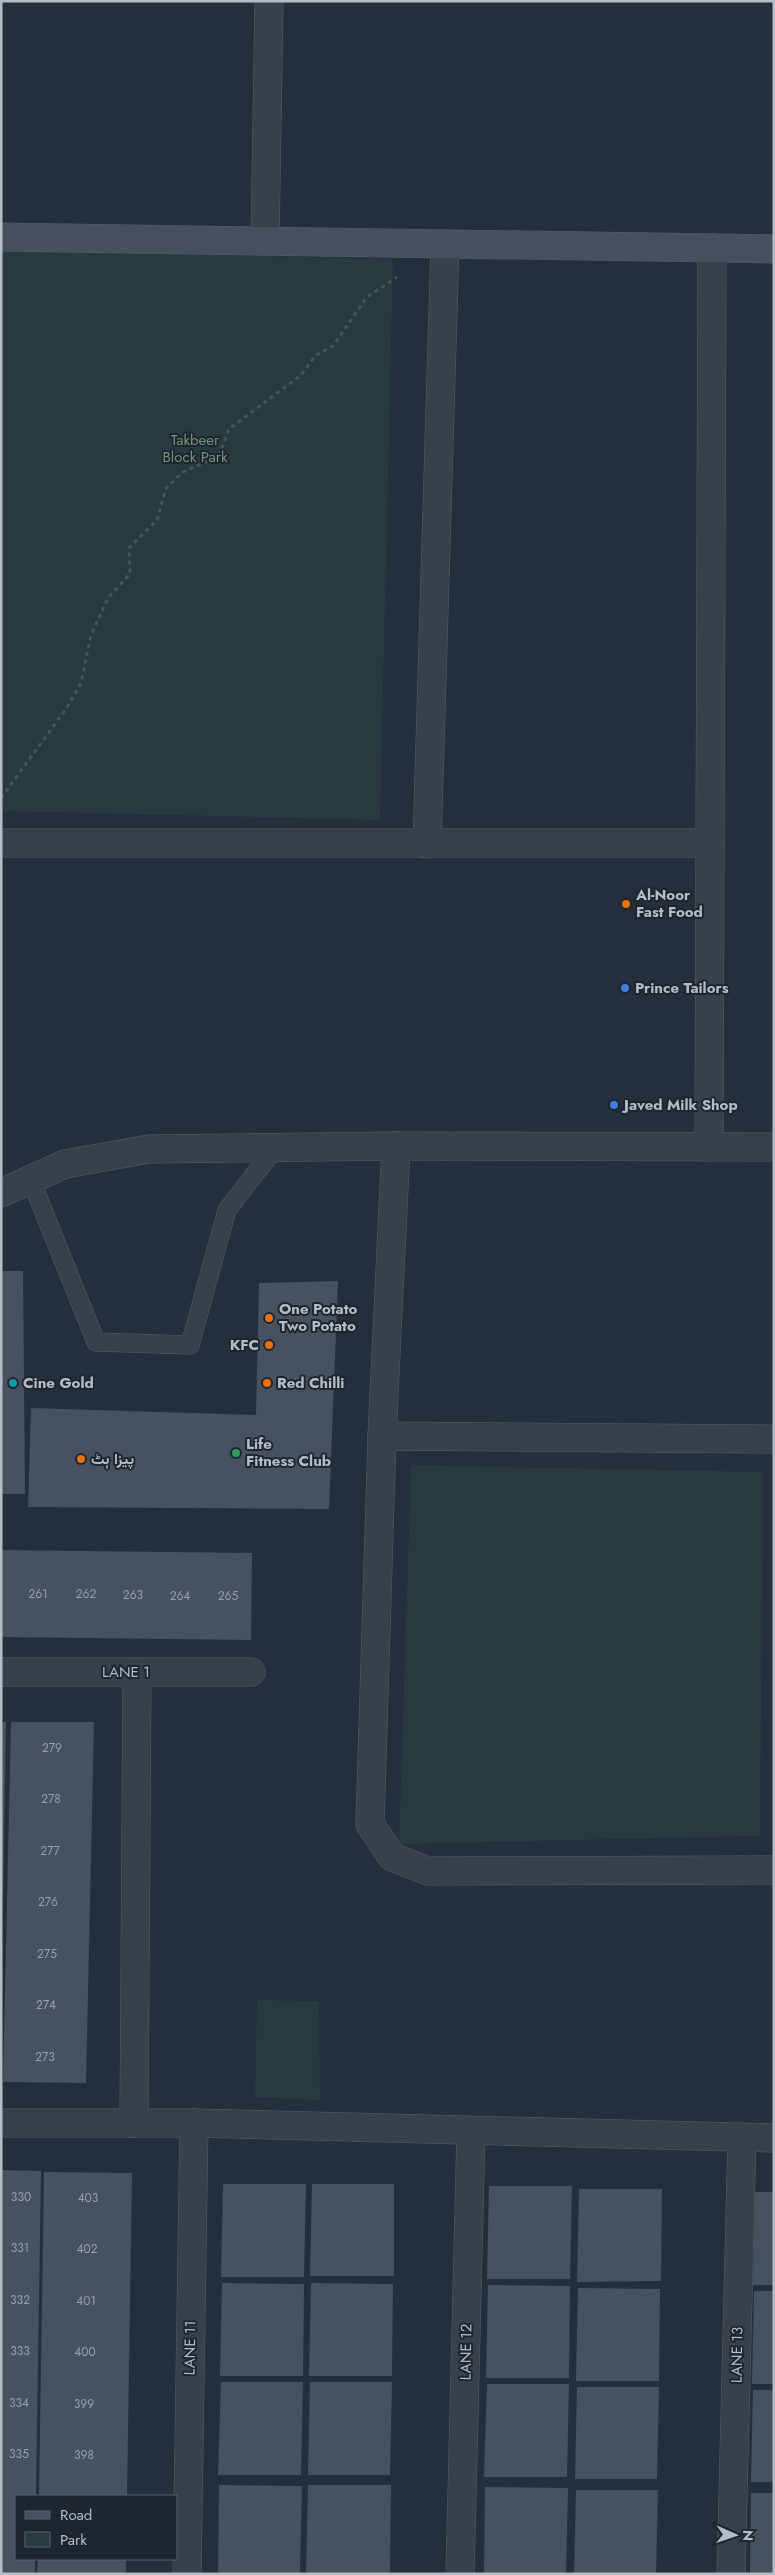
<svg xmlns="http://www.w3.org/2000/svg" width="775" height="2575" font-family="Jost,Vazirmatn,sans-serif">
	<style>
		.green { fill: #273a3d }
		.building { fill: #475160 }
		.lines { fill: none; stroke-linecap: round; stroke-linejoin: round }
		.service-casing { stroke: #575e6a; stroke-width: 19 }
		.minor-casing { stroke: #575e6a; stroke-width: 29 }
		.secondary-casing { stroke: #575e6a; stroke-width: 29 }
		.path { stroke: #45575a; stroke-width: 3; stroke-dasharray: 4 4; stroke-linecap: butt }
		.service { stroke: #39404c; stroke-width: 18 }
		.minor { stroke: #39404c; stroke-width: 28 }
		.secondary { stroke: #474f5f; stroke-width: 28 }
		.food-dot { fill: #e8710a; stroke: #1e2531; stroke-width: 2 }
		.shop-dot { fill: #3f7fe0; stroke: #1e2531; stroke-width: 2 }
		.culture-dot { fill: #0f9aa8; stroke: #1e2531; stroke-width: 2 }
		.leisure-dot { fill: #2e9e5b; stroke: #1e2531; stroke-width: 2 }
		.labels { text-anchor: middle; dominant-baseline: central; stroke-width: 4; stroke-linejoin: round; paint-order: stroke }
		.number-label { font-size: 12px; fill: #9aa0ad }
		.park-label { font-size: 15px; fill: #6e9779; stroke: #1e2531 }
		.poi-label { font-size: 15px; font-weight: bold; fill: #b5bbc7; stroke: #1e2531; text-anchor: start }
		.street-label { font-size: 15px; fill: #b5bbc7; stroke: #1e2531 }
	</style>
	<rect width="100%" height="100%" fill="#252e3c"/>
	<g class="green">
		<path d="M2 250 393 259 380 820 1 811Z"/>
		<path d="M411 1465 763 1472 760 1836 399 1844Z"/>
		<path d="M257 2000 319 2001 320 2100 255 2097Z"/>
	</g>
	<g class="building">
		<path d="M1 1271H23L25 1494H1Z"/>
		<path d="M338 1281 329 1509 28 1507 31 1408 256 1415 259 1283Z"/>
		<path d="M1 1550 252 1553 251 1640 1 1637Z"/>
		<path d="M1 1722H6L3 1894H1Z"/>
		<path d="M11 1722H94L86 2083 3 2082Z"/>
		<path d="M1 2170 41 2171 36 2496H16V2559H35V2574H1Z"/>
		<path d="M44 2172 132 2173 127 2496H39Z"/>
		<path d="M223 2184H306L304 2277H221Z"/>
		<path d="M312 2184H394V2276H310Z"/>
		<path d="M489 2186H572L570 2279H487Z"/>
		<path d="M579 2189H662L661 2281 577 2282Z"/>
		<path d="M755 2192H774V2285H753Z"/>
		<path d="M222 2283 304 2284 303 2376H220Z"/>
		<path d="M311 2283 393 2284 392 2376H309Z"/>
		<path d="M488 2285 570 2286 569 2378H486Z"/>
		<path d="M578 2288 660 2289 659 2381H576Z"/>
		<path d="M754 2291H774V2384H752Z"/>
		<path d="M221 2382H303L301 2475H218Z"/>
		<path d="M310 2382H392L390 2475H308Z"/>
		<path d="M487 2384H569L567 2477H484Z"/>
		<path d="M577 2387H659L657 2479H575Z"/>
		<path d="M753 2390H774V2482H751Z"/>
		<path d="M219 2485 302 2486 300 2574H218Z"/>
		<path d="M308 2485H391L390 2574H306Z"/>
		<path d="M485 2487 568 2488 566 2574H484Z"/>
		<path d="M576 2490H658L656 2574H574Z"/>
		<path d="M751 2493H774V2574H750Z"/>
		<path d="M38 2559H126V2574H37Z"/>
	</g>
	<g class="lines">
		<defs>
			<path id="service" d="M31 1180 96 1342 190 1345 227 1210 275 1148"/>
			<g id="minor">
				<path d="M265 241 269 1"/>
				<path d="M1 843H710"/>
				<path d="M427 844 445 244"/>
				<path d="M396 1146 382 1436 370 1824 392 1857 428 1871 774 1870"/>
				<path d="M709 1147 712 248"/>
				<path d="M1 1193 65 1164 149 1149 396 1146 774 1147"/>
				<path d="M382 1436 774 1439"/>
				<path d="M1 1672H251"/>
				<path d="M1 2123H194L774 2138"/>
				<path d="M134 2123 137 1672"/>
				<path d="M187 2574 194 2123"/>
				<path d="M460 2574 471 2131"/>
				<path d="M731 2574 742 2137"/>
			</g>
			<path id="secondary" d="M1 237 774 249"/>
		</defs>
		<use href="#service" class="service-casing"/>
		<use href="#minor" class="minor-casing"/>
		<use href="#secondary" class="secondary-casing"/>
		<path class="path" d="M1 798 66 709 81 683 91 635 108 598 130 574 129 548 157 520 166 488 183 472 219 456 229 429 300 376 316 355 333 346 367 297 397 277"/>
		<use href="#service" class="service"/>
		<use href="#minor" class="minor"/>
		<use href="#secondary" class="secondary"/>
	</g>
	<g class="food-dot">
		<circle cx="626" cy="904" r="5"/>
		<circle cx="269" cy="1318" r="5"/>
		<circle cx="269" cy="1345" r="5"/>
		<circle cx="267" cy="1383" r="5"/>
		<circle cx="81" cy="1459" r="5"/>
	</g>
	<g class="shop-dot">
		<circle cx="625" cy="988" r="5"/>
		<circle cx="614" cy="1105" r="5"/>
	</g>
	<circle class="culture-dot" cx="13" cy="1383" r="5"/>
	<circle class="leisure-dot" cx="236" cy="1453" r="5"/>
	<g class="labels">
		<g class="number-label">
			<text x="38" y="1594">261</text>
			<text x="86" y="1594">262</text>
			<text x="133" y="1595">263</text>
			<text x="180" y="1596">264</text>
			<text x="228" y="1596">265</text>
			<text x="52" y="1748">279</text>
			<text x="51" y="1799">278</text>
			<text x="50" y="1851">277</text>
			<text x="48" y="1902">276</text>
			<text x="47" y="1954">275</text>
			<text x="46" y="2005">274</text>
			<text x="45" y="2057">273</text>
			<text x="21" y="2197">330</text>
			<text x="88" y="2198">403</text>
			<text x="20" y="2248">331</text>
			<text x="87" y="2249">402</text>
			<text x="20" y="2300">332</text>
			<text x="86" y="2301">401</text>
			<text x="20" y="2351">333</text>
			<text x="85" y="2352">400</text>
			<text x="19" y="2403">334</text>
			<text x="84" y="2404">399</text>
			<text x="19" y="2454">335</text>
			<text x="84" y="2455">398</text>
		</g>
		<g class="park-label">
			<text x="195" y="440">Takbeer<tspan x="195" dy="17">Block Park</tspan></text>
		</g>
		<g class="poi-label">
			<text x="636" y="895">Al-Noor<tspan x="636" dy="17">Fast Food</tspan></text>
			<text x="635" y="988">Prince Tailors</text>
			<text x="624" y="1105">Javed Milk Shop</text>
			<text x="279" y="1309">One Potato<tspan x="279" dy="17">Two Potato</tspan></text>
			<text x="259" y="1345" text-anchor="end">KFC</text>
			<text x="23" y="1383">Cine Gold</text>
			<text x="277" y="1383">Red Chilli</text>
			<text x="246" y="1444">Life<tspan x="246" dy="17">Fitness Club</tspan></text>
			<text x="91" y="1459">پیزا ہٹ</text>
		</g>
		<g class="street-label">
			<text x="126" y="1672">LANE 1</text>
			<text transform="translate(190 2348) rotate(-89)">LANE 11</text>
			<text transform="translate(466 2352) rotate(-89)">LANE 12</text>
			<text transform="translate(737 2355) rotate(-89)">LANE 13</text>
		</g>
	</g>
	<rect width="775" height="2575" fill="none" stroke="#b5bbc7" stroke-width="5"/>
	<rect x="15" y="2495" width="162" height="65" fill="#1e2531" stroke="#5a616d"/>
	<rect x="25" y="2511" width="25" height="8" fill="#474f5f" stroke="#5a616d"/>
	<text x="60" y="2520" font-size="15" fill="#b5bbc7">Road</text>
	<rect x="25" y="2532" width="25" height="15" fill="#273a3d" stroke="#5a616d"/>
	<text x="60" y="2545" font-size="15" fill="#b5bbc7">Park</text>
	<g transform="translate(735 2535) rotate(92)" stroke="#1e2531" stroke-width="4" paint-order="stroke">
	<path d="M0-4L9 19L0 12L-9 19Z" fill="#b5bbc7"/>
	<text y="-8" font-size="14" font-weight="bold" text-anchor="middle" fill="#b5bbc7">N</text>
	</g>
</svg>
